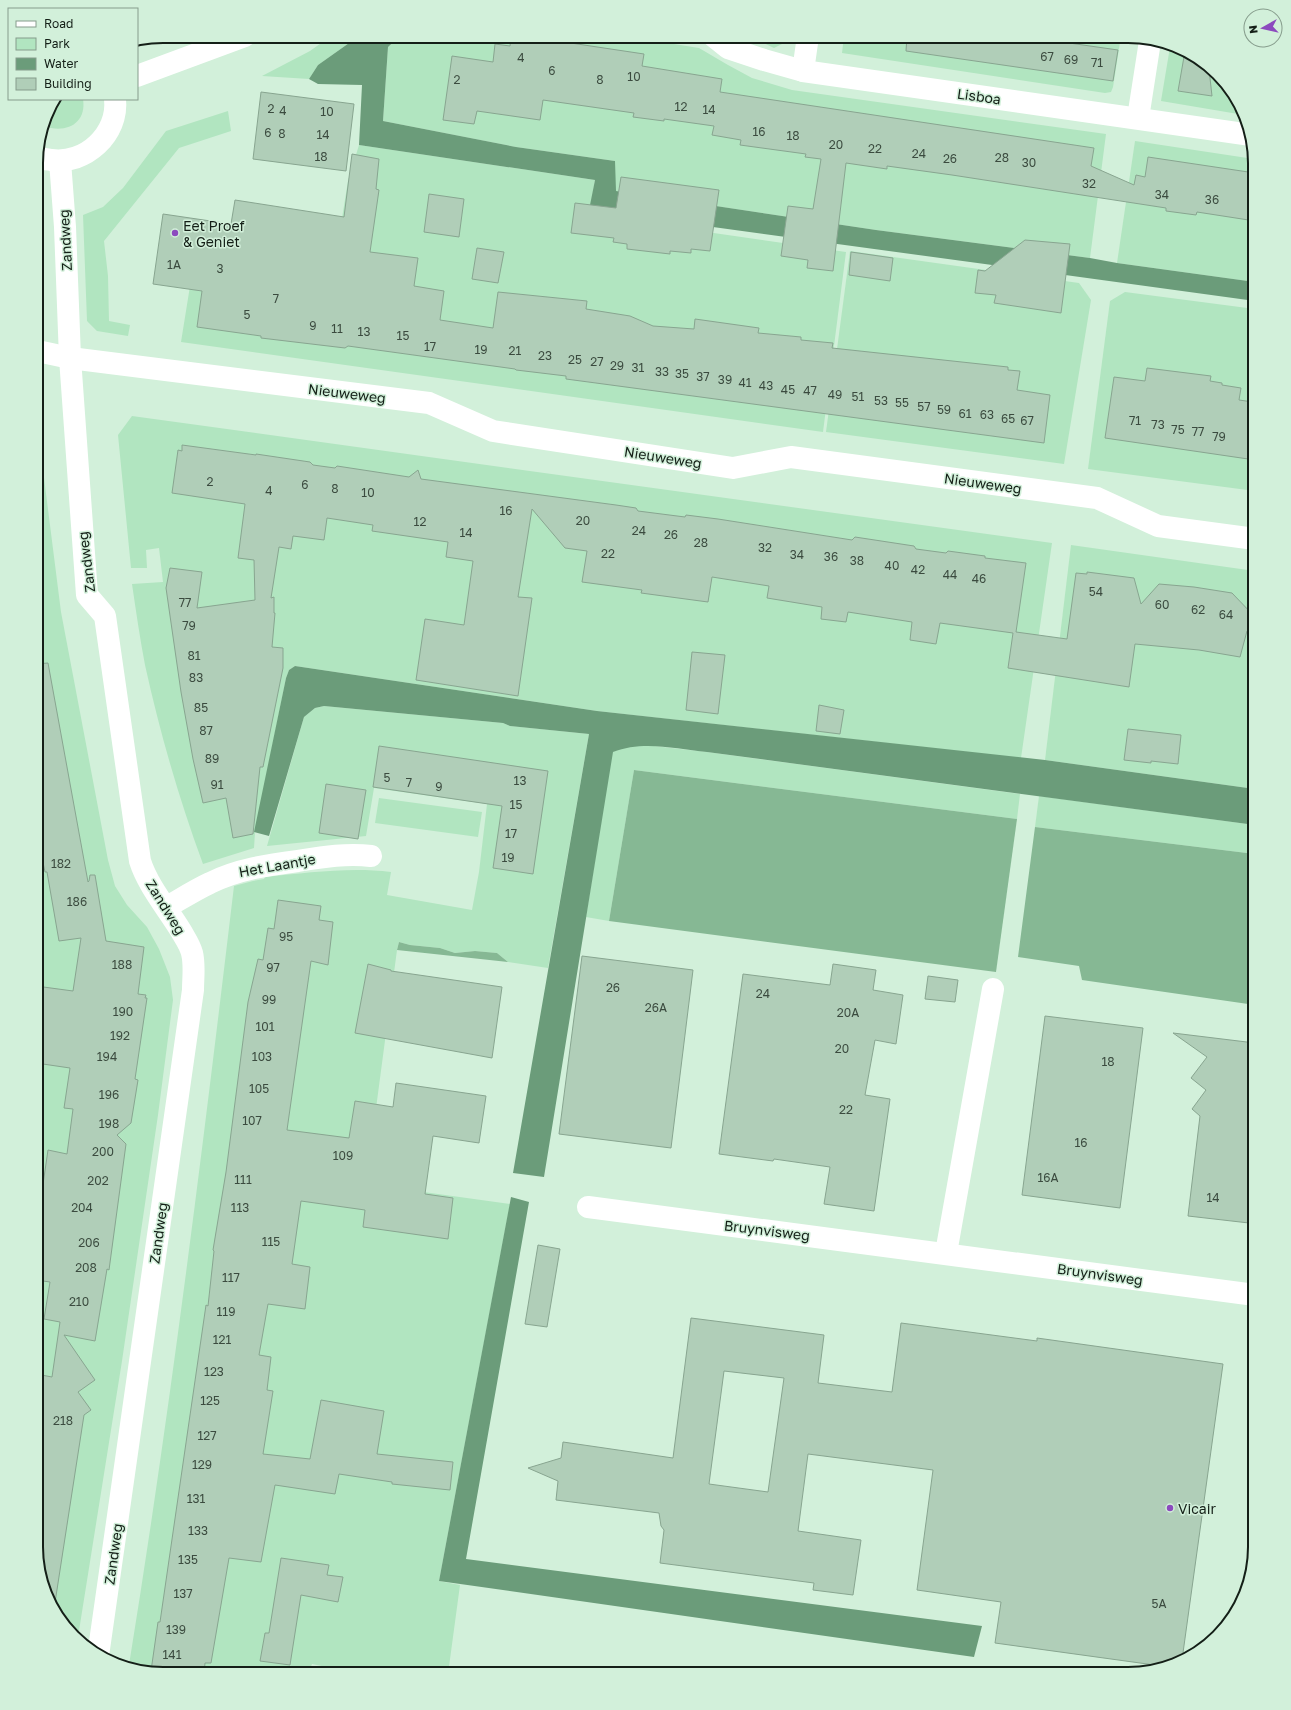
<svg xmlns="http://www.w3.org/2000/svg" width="1291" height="1710" font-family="'Golos Text',sans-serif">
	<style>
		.green { fill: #b1e5c0 }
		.forest { fill: #86b894 }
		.water { fill: #6b9c7a }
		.building { fill: #b0ceb8; stroke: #88a590; fill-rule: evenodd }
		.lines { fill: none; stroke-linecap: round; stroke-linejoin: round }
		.minor { stroke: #fff; stroke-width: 22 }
		.secondary { stroke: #fff; stroke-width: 22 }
		.poi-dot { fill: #8c4abe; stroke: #d2f0da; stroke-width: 1.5 }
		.labels { text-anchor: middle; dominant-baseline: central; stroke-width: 3; stroke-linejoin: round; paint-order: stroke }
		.number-label { font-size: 12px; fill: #3b4b3f }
		.street-label { font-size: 14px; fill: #141f17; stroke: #d2f0da }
		.poi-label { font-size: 14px; fill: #141f17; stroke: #d2f0da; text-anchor: start }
		.rim { fill: none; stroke: #141f17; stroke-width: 2 }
	</style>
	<rect width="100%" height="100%" fill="#d2f0da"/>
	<g class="green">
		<path d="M331 36H359L318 65 309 79 262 76 310 51Z"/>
		<path d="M400 36H624L699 48 728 65 752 78 792 90 1106 134 1090 258 876 230 615 191V161L516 147 383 121 388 47Z"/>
		<path d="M749 36H789L786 42 774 48Z"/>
		<path d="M844 36H1121L1113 87 1111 92 1105 93 842 53Z"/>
		<path d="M1170 47 1191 53 1234 93 1244 115 1161 101Z"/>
		<path d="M55 99H83C87 124 65 134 44 126L49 107Z"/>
		<path d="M228 111 231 131 179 148 104 241 108 276 109 321 130 325 128 336 97 331 87 321 83 215 103 207 123 188 166 131Z"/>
		<path d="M1135 141 1254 159 1255 282 1117 263Z"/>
		<path d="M359 145 595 180 589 215 846 252 823 432 181 342 200 224 338 243 348 181Z"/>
		<path d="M850 251 1079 283 1091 300 1064 464 826 432Z"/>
		<path d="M1125 292 1255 309V491L1088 469 1110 301Z"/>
		<path d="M132 416 1052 543 1021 758 597 711 295 666 289 670 286 678 255 832 254 848 203 864C179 799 160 733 145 665 140 639 136 611 132 584L163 582 159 548 146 550 147 568H131L118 435Z"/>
		<path d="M42 462 61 612 108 860 115 886 127 905 147 927 159 949 170 977 173 1000 158 1115 122 1361 78 1637 57 1617 40 1580 36 1546V463Z"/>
		<path d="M1071 545 1255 571V789L1045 760Z"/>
		<path d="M324 706 503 723 510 726 589 734 548 968 508 962 497 953 475 951 455 953 440 948 410 945 399 942 397 950 366 1184 510 1204 439 1581 460 1585 448 1674H361L312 1664 308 1674H163L129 1665C171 1406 203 1146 234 886L253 881 264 879 265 877C308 873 348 867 391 872L387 895 472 910 479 872 487 804 374 788 366 836 267 846 304 717 315 708Z"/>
		<path d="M645 745 707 752 1020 794 1017 819 634 770 609 921 586 917 612 752 624 747Z"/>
		<path d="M1039 796 1255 825V854L1035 827Z"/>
		<path d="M379 798 482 812 478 837 375 823Z"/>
	</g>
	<g class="forest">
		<path d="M634 770 1017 819 996 972 609 921Z"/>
		<path d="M1035 827 1255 854V1005L1082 980 1079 966 1018 957Z"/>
		<path d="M399 942 410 945 440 948 455 953 475 951 497 953 508 962 397 950Z"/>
	</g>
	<g class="water">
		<path d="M359 36H400L388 47 383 121 516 147 615 161 616 191 876 230 1090 258 1117 263 1255 282V301L589 210 595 180 359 145 362 85 318 84 309 79 318 65Z"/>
		<path d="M295 666 597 711 1045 760 1255 789V825L707 752C676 749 643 740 613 752L544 1177 513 1173 589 734 510 726 503 723 324 706 315 708 304 717 269 836 254 832 286 678 289 670Z"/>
		<path d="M511 1197 529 1202 466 1559 982 1626 974 1657 439 1581Z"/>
	</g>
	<g class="building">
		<path d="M511 36H524L644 54 642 66 722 79 720 92 1094 148 1091 166 1134 185 1136 175 1145 177 1148 157 1255 173V221L1197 212 1196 215 1166 211V208L952 175 887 166V169L846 163 833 271 807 268 808 260 781 256 788 206 813 209 821 159 805 157 806 154 740 145 741 140 712 135 714 126 664 119V121L633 117 634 113 543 100 540 120 477 111 474 124 443 120 452 56 493 62 495 44 510 46Z"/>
		<path d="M907 36H1070L1069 43 1118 50 1113 81 906 51Z"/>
		<path d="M1185 51 1191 53 1209 69 1212 96 1178 91Z"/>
		<path d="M261 92 354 104 346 171 253 159Z"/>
		<path d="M352 154 379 159 376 189 379 190 370 252 418 258 414 286 444 291 440 320 493 328 498 292 587 301 586 309 630 316 653 326 694 329 695 319 759 328 758 333 801 337V340L833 343 832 348 1008 367V370L1020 371 1017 390 1050 395 1044 443 566 379V376L516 370 515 369 348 346 345 348 261 338V336L197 327 202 291 153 284 163 214 231 224 235 200 344 217Z"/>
		<path d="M621 177 719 190 710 251 691 249V253L670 251V254L627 249V244L613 242 614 238 571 233 575 203 616 208Z"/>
		<path d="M429 194 464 199 459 237 424 232Z"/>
		<path d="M1025 240 1070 244 1061 313 994 303 996 295 975 293 978 270 985 271Z"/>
		<path d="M477 248 504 252 498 283 472 279Z"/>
		<path d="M851 252 893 258 890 281 849 275Z"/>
		<path d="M1147 368 1211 376 1210 381 1222 383V385L1241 388 1239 400 1253 402 1251 422H1255V460L1105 438 1114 377 1145 381Z"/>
		<path d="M182 445 256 455V454L310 462 313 465 335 468 337 466 409 477 418 470 421 479 616 505 636 508 638 511 685 517 686 515 718 519 852 540 855 537 914 546 916 549 946 553 948 551 985 556V558L1026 563 1016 632 1067 639 1076 573 1087 574V572L1134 578 1141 604 1159 584 1194 587 1232 593 1255 617V632L1247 631 1240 657 1199 650 1135 644 1129 687 1008 668 1013 633 940 623 936 644 910 640 912 622 848 612 846 622 821 619 822 607 767 598 769 586 712 577 708 602 641 593 642 590 582 582 587 551 565 548 532 509 518 597 532 598 518 696 416 680 425 619 464 625 473 561 446 557 448 542 372 531 373 525 327 518 324 540 293 536 291 549 279 547 271 598 274 597V613H275L272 647 283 648V668L263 767H260L253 834 233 838 226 798 203 803 193 759 181 692 166 588 170 568 202 572 197 608 255 600 254 560 238 558 245 504 172 493 178 450 182 451Z"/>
		<path d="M692 652 725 655 718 714 686 710Z"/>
		<path d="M48 663 88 882 89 881 90 875H95L106 941 144 947 138 994 146 995 145 998H147L135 1079 138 1080 131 1123 117 1135 126 1144 109 1270 107 1269 95 1341 64 1335 95 1380 78 1392 91 1410 84 1415 54 1609 40 1580 36 1546V1493L43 1451V1439L36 1438V1374L52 1377 60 1322 44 1319 50 1282 36 1280V1190L42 1191 48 1150 67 1154 73 1109 64 1108 70 1068 36 1063V986L73 991 81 938 59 941 47 872H45L36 829V664Z"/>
		<path d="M819 705 844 710 840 734 816 731Z"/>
		<path d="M1128 729 1181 735 1178 764 1151 761V763L1124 760Z"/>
		<path d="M379 746 548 771 533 874 493 868 502 806 373 787Z"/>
		<path d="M326 784 366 790 358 839 319 833Z"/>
		<path d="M278 900 321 906 319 920 333 922 328 965 311 961 287 1130 349 1138 355 1101 393 1107 396 1083 486 1096 479 1143 433 1136 425 1194 453 1198 448 1239 363 1227 365 1210 301 1201 292 1264 310 1267 305 1309 268 1304 259 1355 271 1357 267 1390 273 1391 263 1454 310 1459 321 1400 384 1411 377 1454 453 1462 450 1490 392 1484V1482L339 1474 335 1494 275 1485 261 1562 229 1558 211 1663H205L204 1674H168L151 1671 158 1622H160L206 1305 208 1306 214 1251 213 1250 226 1172 248 1002 258 959 263 960 268 928 274 929Z"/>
		<path d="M582 956 693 970 671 1148 559 1134Z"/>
		<path d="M368 964 391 970V971L502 987 492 1058 355 1033Z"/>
		<path d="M833 964 876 970 873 990 903 995 896 1044 875 1040 865 1095 890 1099 874 1211 824 1204 830 1167 774 1159 773 1161 719 1154 743 974 830 985Z"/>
		<path d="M928 976 958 980 955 1002 925 999Z"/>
		<path d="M1045 1016 1143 1028 1120 1208 1022 1195Z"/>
		<path d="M1173 1033 1255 1043V1178L1249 1223 1188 1216 1200 1116 1192 1109 1206 1090 1191 1078 1207 1057Z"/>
		<path d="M538 1245 560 1249 547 1327 525 1324Z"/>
		<path d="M691 1318 824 1335 818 1383 892 1392 901 1323 1037 1341V1338L1223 1364 1182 1660 1169 1667 995 1643 1001 1602 917 1590 933 1470 808 1454 798 1531 861 1540 853 1595 813 1590 814 1583 660 1563 664 1530 661 1526 659 1513 556 1500 558 1481 528 1468 561 1458 563 1442 673 1458ZM724 1371 784 1378 768 1492 709 1484Z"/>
		<path d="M281 1558 329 1565 327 1575 343 1577 338 1602 301 1595 290 1665 260 1661 265 1633H269Z"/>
	</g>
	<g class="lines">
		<g class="minor">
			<path d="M713 36 728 48 764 60 803 71 1251 135"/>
			<path d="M803 71 808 36"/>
			<path d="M1138 118 1150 41"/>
			<path d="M60 161 65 227 70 358 87 595 105 616 140 861C148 886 167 908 181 931 185 938 190 945 192 953 195 965 193 978 193 990L98 1656"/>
			<path d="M36 353 42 352 70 358 429 403 493 431 733 468 791 457 1097 498 1158 526 1255 539"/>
			<path d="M167 907C181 899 195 890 210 883 238 869 268 865 298 861 323 857 347 853 371 856"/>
			<path d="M588 1207 1255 1295"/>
			<path d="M946 1253 993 989"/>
		</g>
		<g class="secondary">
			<path d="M137 76 245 36"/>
			<path d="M36 157C41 159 46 159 51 160 85 165 119 134 115 99"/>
		</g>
	</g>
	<g class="poi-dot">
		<circle cx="175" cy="233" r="4"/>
		<circle cx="1170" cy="1508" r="4"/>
	</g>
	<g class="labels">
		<g class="number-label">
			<text x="1047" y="56">67</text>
			<text x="521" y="57">4</text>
			<text x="1071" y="59">69</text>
			<text x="1097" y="62">71</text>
			<text x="552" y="70">6</text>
			<text x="634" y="76">10</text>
			<text x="457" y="79">2</text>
			<text x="600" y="79">8</text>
			<text x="681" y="106">12</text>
			<text x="271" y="108">2</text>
			<text x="709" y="109">14</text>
			<text x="283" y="110">4</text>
			<text x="327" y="111">10</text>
			<text x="759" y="131">16</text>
			<text x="268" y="132">6</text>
			<text x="282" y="133">8</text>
			<text x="323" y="134">14</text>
			<text x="793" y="135">18</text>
			<text x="836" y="144">20</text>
			<text x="875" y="148">22</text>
			<text x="919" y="153">24</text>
			<text x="321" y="156">18</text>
			<text x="1002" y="157">28</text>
			<text x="950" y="158">26</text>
			<text x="1029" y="162">30</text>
			<text x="1089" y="183">32</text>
			<text x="1162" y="194">34</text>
			<text x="1212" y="199">36</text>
			<text x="174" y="264">1A</text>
			<text x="220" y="268">3</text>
			<text x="276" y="298">7</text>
			<text x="247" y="314">5</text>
			<text x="313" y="325">9</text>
			<text x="337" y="328">11</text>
			<text x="364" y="331">13</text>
			<text x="403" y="335">15</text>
			<text x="430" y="346">17</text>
			<text x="481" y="349">19</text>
			<text x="515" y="350">21</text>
			<text x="545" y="355">23</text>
			<text x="575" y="359">25</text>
			<text x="597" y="361">27</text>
			<text x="617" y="365">29</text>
			<text x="638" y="367">31</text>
			<text x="662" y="371">33</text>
			<text x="682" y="373">35</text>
			<text x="703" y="376">37</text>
			<text x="725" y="379">39</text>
			<text x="745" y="382">41</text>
			<text x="766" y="385">43</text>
			<text x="788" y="389">45</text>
			<text x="810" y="390">47</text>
			<text x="835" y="394">49</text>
			<text x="858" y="396">51</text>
			<text x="881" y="400">53</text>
			<text x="902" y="402">55</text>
			<text x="924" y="406">57</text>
			<text x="944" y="409">59</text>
			<text x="965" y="413">61</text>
			<text x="987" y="414">63</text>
			<text x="1008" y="418">65</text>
			<text x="1027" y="420">67</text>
			<text x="1135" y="420">71</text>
			<text x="1158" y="424">73</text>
			<text x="1178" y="429">75</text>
			<text x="1198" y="431">77</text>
			<text x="1219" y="436">79</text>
			<text x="210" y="481">2</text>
			<text x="305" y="484">6</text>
			<text x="335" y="488">8</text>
			<text x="269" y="490">4</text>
			<text x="368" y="492">10</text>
			<text x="506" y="510">16</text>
			<text x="583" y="520">20</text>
			<text x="420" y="521">12</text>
			<text x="639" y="530">24</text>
			<text x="466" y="532">14</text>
			<text x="671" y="534">26</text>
			<text x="701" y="542">28</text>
			<text x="765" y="547">32</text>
			<text x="608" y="553">22</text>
			<text x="797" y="554">34</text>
			<text x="831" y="556">36</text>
			<text x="857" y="560">38</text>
			<text x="892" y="565">40</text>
			<text x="918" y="569">42</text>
			<text x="950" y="574">44</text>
			<text x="979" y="578">46</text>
			<text x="1096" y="591">54</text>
			<text x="185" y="602">77</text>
			<text x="1162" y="604">60</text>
			<text x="1198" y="609">62</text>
			<text x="1226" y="614">64</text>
			<text x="189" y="625">79</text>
			<text x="194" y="655">81</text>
			<text x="196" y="677">83</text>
			<text x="201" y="707">85</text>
			<text x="206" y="730">87</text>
			<text x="212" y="758">89</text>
			<text x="387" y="777">5</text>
			<text x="520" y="780">13</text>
			<text x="409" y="782">7</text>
			<text x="217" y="784">91</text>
			<text x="439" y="786">9</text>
			<text x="516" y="804">15</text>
			<text x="511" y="833">17</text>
			<text x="508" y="857">19</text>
			<text x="61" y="863">182</text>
			<text x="77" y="901">186</text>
			<text x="286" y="936">95</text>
			<text x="122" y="964">188</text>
			<text x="273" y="967">97</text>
			<text x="613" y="987">26</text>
			<text x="763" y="993">24</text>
			<text x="269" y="999">99</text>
			<text x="656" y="1007">26A</text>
			<text x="123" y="1011">190</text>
			<text x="848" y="1012">20A</text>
			<text x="265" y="1026">101</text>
			<text x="120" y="1035">192</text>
			<text x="842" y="1048">20</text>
			<text x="107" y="1056">194</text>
			<text x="262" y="1056">103</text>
			<text x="1108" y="1061">18</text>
			<text x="259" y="1088">105</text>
			<text x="109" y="1094">196</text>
			<text x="846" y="1109">22</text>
			<text x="252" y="1120">107</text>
			<text x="109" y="1123">198</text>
			<text x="1081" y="1142">16</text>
			<text x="103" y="1151">200</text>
			<text x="343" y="1155">109</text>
			<text x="1048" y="1177">16A</text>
			<text x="243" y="1179">111</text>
			<text x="98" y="1180">202</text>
			<text x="1213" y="1197">14</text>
			<text x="82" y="1207">204</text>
			<text x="240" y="1207">113</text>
			<text x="271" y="1241">115</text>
			<text x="89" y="1242">206</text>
			<text x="86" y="1267">208</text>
			<text x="231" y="1277">117</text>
			<text x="79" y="1301">210</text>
			<text x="226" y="1311">119</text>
			<text x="222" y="1339">121</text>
			<text x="214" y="1371">123</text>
			<text x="210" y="1400">125</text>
			<text x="63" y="1420">218</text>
			<text x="207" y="1435">127</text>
			<text x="202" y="1464">129</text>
			<text x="196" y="1498">131</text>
			<text x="198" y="1530">133</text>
			<text x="188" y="1559">135</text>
			<text x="183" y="1593">137</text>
			<text x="1159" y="1603">5A</text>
			<text x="176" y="1629">139</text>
			<text x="172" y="1654">141</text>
		</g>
		<g class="street-label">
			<text transform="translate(979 96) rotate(8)">Lisboa</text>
			<text transform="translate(65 240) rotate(-93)">Zandweg</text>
			<text transform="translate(347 393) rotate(7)">Nieuweweg</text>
			<text transform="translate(663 457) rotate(9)">Nieuweweg</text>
			<text transform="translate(983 483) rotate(8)">Nieuweweg</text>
			<text transform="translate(86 562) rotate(-97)">Zandweg</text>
			<text transform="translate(277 865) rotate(-10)">Het Laantje</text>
			<text transform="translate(166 907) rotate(58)">Zandweg</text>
			<text transform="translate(767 1230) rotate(7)">Bruynvisweg</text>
			<text transform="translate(158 1233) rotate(-82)">Zandweg</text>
			<text transform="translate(1100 1274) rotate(8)">Bruynvisweg</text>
			<text transform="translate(113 1554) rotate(-82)">Zandweg</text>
		</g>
		<g class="poi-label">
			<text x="183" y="225">Eet Proef<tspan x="183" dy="16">&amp; Geniet</tspan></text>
			<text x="1178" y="1508">Vicair</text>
		</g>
	</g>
	<path d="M0 0H1291V1710H0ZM163 43H1128A120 120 0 0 1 1248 163V1547A120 120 0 0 1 1128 1667H163A120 120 0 0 1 43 1547V163A120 120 0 0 1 163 43Z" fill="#d2f0da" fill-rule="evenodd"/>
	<path class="rim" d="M163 43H1128A120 120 0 0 1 1248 163V1547A120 120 0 0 1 1128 1667H163A120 120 0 0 1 43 1547V163A120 120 0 0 1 163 43Z"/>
	<rect x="8" y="8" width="130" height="92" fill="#d2f0da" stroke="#869c8c"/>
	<rect x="16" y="21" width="20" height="6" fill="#ffffff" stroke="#869c8c"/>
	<text x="44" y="28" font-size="12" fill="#141f17">Road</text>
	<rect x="16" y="38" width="20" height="12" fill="#b1e5c0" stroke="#869c8c"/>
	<text x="44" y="48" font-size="12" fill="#141f17">Park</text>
	<rect x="16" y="58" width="20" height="12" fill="#6b9c7a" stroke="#869c8c"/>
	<text x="44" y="68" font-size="12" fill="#141f17">Water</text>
	<rect x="16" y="78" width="20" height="12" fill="#b0ceb8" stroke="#869c8c"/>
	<text x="44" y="88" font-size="12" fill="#141f17">Building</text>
	<g transform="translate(1263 28) rotate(262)"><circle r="19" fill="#d2f0da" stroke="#869c8c"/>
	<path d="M0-3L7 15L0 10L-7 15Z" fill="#8c4abe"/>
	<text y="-6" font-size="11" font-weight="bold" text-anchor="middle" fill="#141f17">N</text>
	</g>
</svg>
